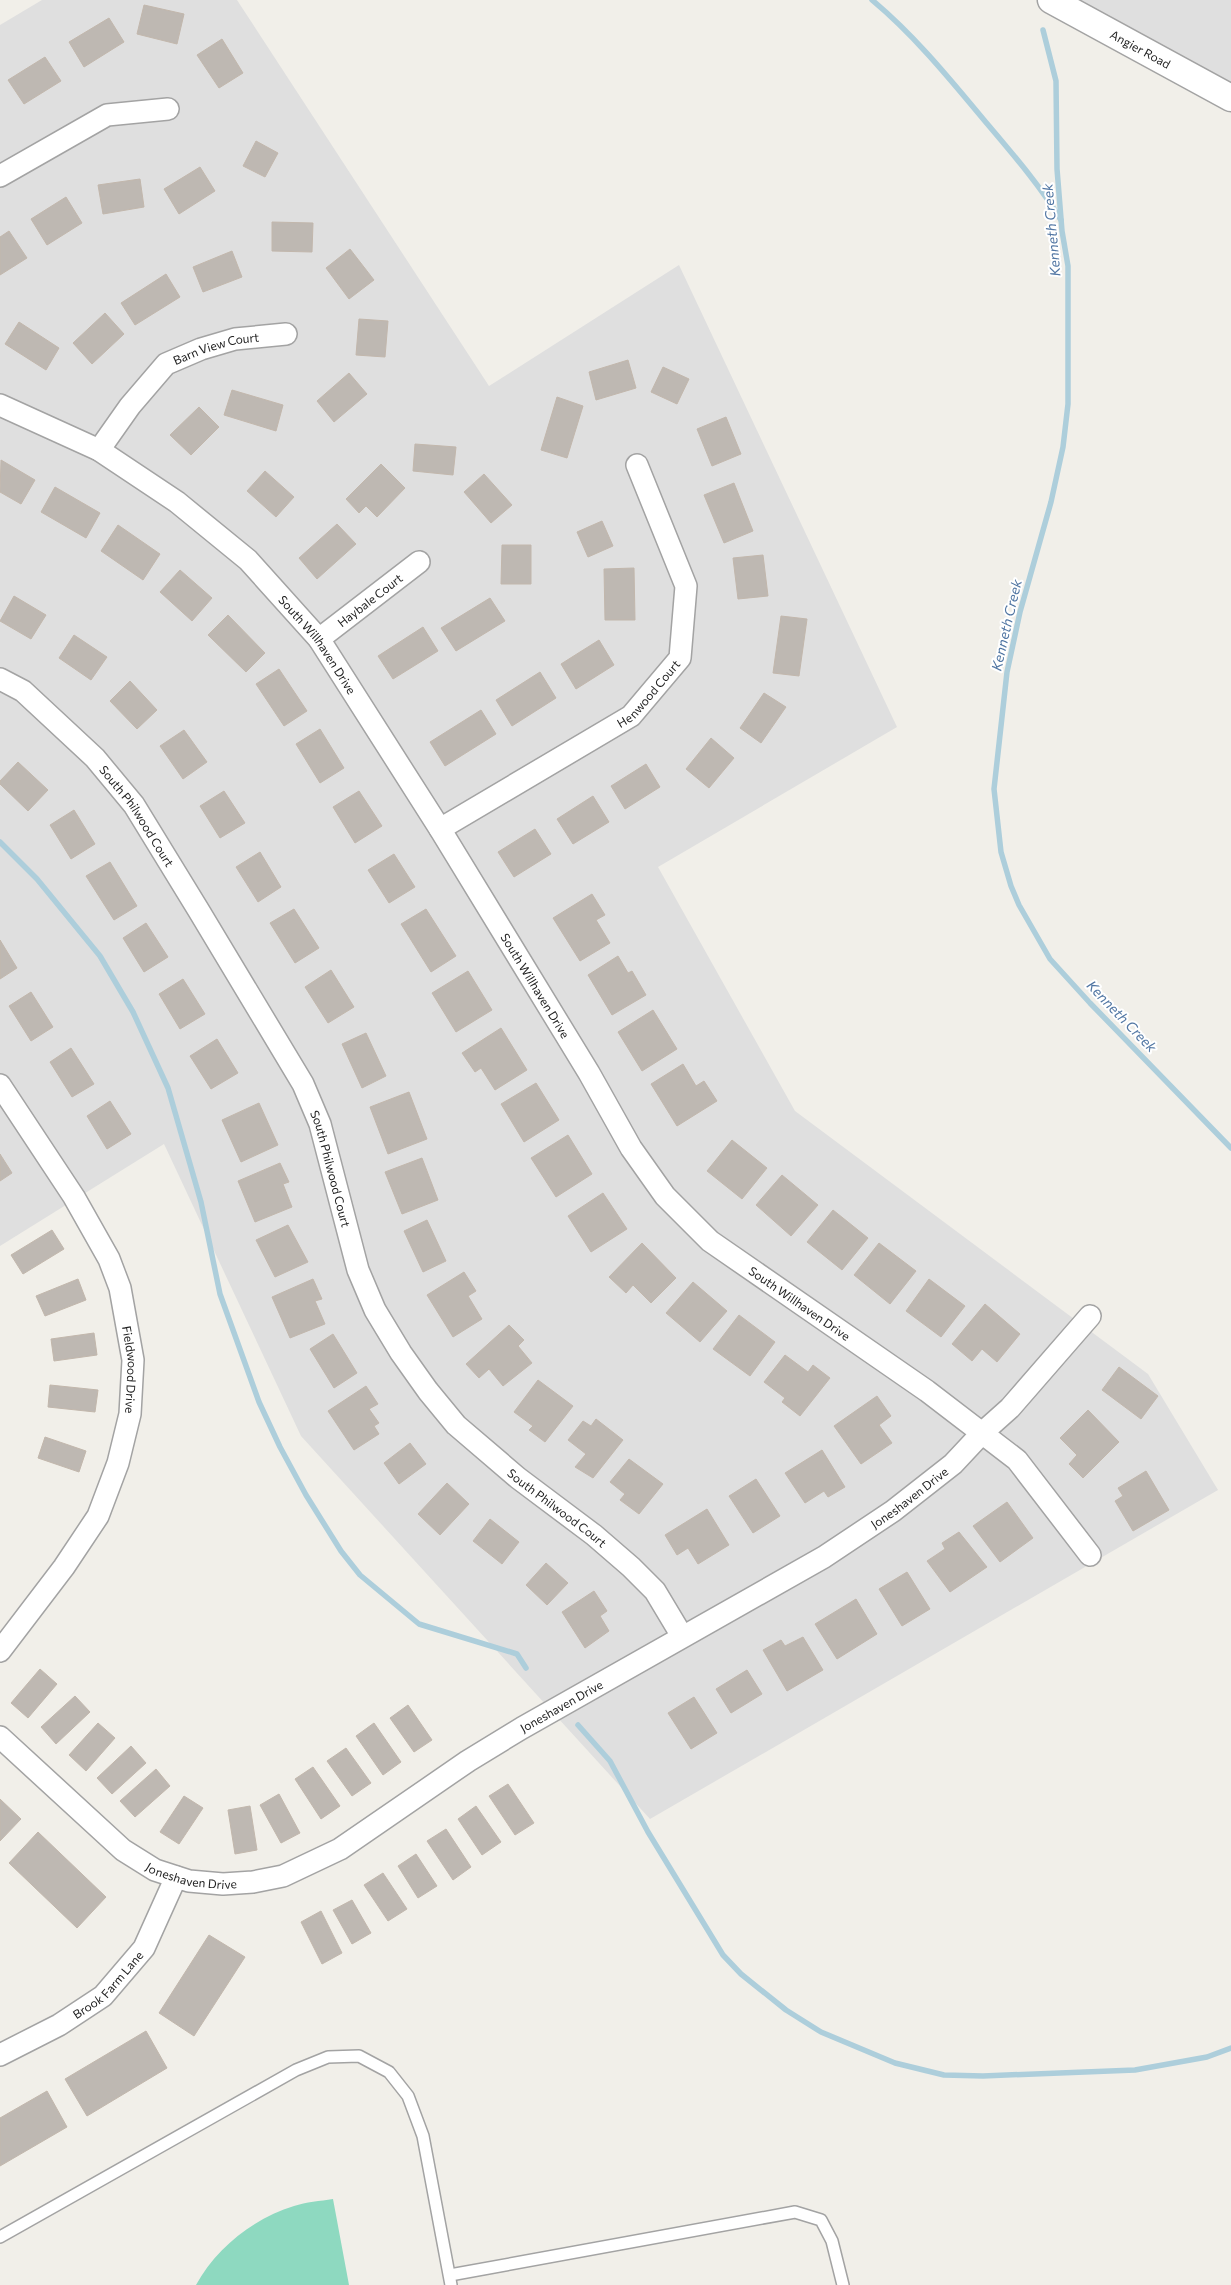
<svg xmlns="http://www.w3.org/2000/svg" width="1231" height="2285" font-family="Commissioner,sans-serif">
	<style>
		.residential { fill: #dfdfdf }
		.pitch { fill: #8ed9c0 }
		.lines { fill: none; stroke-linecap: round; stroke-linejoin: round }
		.stream { stroke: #adcedb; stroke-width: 5.5 }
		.building { fill: #beb8b2; stroke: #c2b7ac }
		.service-casing { stroke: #a3a3a3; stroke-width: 14 }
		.minor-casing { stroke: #a3a3a3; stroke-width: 24 }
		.tertiary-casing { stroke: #a3a3a3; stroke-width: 29 }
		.service { stroke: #fff; stroke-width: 11 }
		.minor { stroke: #fff; stroke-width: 21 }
		.tertiary { stroke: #fff; stroke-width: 26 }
		.labels { text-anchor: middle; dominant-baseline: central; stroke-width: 4; stroke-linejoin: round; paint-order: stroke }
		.street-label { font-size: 12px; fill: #222; stroke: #fff }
		.water-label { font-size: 14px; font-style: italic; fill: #5176a3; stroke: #fff }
	</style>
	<rect width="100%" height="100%" fill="#f1efe9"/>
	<g class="residential">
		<path d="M42 0H237L489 386 679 265 897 727 658 867 795 1111 1148 1374 1218 1490 650 1819 301 1436 164 1144 0 1246V25Z"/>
		<path d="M1067 0H1231V96Z"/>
	</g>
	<path class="pitch" d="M333 2199 349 2285H196C216 2248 254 2218 294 2206 306 2202 320 2201 333 2199Z"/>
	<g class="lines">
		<g class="stream">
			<path d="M872 0C914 35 949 78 984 120 1011 152 1039 184 1061 220"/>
			<path d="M1043 30 1056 81 1057 169 1062 231 1068 266V404L1063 447 1051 502 1020 612 1007 672 994 789 1001 852 1011 886 1019 905 1050 959 1090 1003 1231 1148"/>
			<path d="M0 842 37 879 100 956 133 1012 168 1088 201 1202 220 1294 259 1402 280 1447 306 1495 341 1551 360 1575 419 1624 517 1654 526 1668"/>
			<path d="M578 1725 610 1761 648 1832 723 1955 741 1974 786 2010 821 2032 895 2063 944 2075 983 2076 1135 2070 1207 2057 1231 2048"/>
		</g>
	</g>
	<g class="building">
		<path d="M144 5 184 14 177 44 137 34Z"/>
		<path d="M109 18 124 42 84 67 69 42Z"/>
		<path d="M222 39 243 73 219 88 197 55Z"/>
		<path d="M45 57 61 81 24 104 8 80Z"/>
		<path d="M256 141 278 153 265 177 243 166Z"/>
		<path d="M200 167 215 191 179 214 164 189Z"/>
		<path d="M140 179 144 207 103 214 98 185Z"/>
		<path d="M66 197 82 223 47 245 31 219Z"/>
		<path d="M272 222 313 223 312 252 272 251Z"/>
		<path d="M9 231 27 258 0 275V237Z"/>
		<path d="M350 249 374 280 349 299 326 268Z"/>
		<path d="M232 251 242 277 203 292 193 267Z"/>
		<path d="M166 274 180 297 135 325 121 303Z"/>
		<path d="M105 313 124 334 92 364 73 343Z"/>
		<path d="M359 319 388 321 385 357 356 355Z"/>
		<path d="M19 322 59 348 46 370 5 344Z"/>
		<path d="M628 360 636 388 596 400 589 372Z"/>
		<path d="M663 367 689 379 677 404 651 392Z"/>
		<path d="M349 373 367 394 334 422 317 401Z"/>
		<path d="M232 390 283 405 276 431 224 415Z"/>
		<path d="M557 397 583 406 567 458 541 450Z"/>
		<path d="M199 407 219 427 191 455 170 435Z"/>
		<path d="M726 417 741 454 712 466 697 429Z"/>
		<path d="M415 444 456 447 453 475 413 471Z"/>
		<path d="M1 460 35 480 21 504 0 492Z"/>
		<path d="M381 464 405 488 377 517 366 506 359 513 346 499Z"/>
		<path d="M265 471 294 497 276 517 247 491Z"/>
		<path d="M484 474 512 505 491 523 464 492Z"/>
		<path d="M734 483 753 531 724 543 704 495Z"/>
		<path d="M55 487 100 513 86 538 41 512Z"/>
		<path d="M602 521 613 546 588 557 577 532Z"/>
		<path d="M337 524 356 544 317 579 299 558Z"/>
		<path d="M118 525 160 554 143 580 101 551Z"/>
		<path d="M502 545H531V584H501Z"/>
		<path d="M763 555 768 596 738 599 733 558Z"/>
		<path d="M634 568 635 620H605L604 569Z"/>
		<path d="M180 570 212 598 192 621 160 592Z"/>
		<path d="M14 596 46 615 31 639 0 621Z"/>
		<path d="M490 598 505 621 456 651 441 628Z"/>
		<path d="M228 615 265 653 246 672 208 635Z"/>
		<path d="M781 616 807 619 799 676 773 673Z"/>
		<path d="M423 627 438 651 393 679 378 656Z"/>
		<path d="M74 635 107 657 91 680 59 658Z"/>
		<path d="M599 640 614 665 576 689 561 664Z"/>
		<path d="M279 669 307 711 284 726 256 684Z"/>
		<path d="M540 672 556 698 512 726 496 700Z"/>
		<path d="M130 681 157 710 137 729 110 701Z"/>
		<path d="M764 693 786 707 761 743 740 728Z"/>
		<path d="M481 710 496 734 445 766 430 742Z"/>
		<path d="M320 729 344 768 320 783 296 744Z"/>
		<path d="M184 730 207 762 183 779 160 746Z"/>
		<path d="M711 738 734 758 709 788 686 769Z"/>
		<path d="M18 762 48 790 28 811 0 784V781Z"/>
		<path d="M646 764 660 787 625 809 611 786Z"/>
		<path d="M224 791 245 823 220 838 200 806Z"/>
		<path d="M359 791 382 826 355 843 333 807Z"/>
		<path d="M593 796 609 822 573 844 557 819Z"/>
		<path d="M74 810 95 844 71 859 50 825Z"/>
		<path d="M535 829 551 854 514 877 498 852Z"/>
		<path d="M260 852 281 887 258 902 236 867Z"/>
		<path d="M394 854 415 887 389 903 368 870Z"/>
		<path d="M110 862 137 906 114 920 86 876Z"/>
		<path d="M592 894 605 915 596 920 610 943 580 961 553 918Z"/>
		<path d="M294 909 319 948 295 963 270 923Z"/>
		<path d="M426 909 456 956 431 972 401 924Z"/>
		<path d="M146 923 168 957 144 972 123 938Z"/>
		<path d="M0 940 17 968 0 979Z"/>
		<path d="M618 956 628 973 632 971 646 995 612 1015 588 975Z"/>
		<path d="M331 970 354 1007 328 1023 305 987Z"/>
		<path d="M468 971 492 1010 456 1032 432 993Z"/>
		<path d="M183 979 205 1014 180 1029 159 994Z"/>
		<path d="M31 992 53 1027 31 1041 9 1006Z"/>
		<path d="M653 1010 677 1049 642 1071 618 1032Z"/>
		<path d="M501 1028 527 1070 495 1090 481 1068 475 1072 462 1053Z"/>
		<path d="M366 1033 386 1076 362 1088 342 1044Z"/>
		<path d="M217 1039 238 1073 211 1089 190 1056Z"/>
		<path d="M71 1048 94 1084 72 1097 50 1062Z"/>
		<path d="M683 1064 696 1086 704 1081 717 1101 677 1126 651 1084Z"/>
		<path d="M536 1083 559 1120 524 1142 501 1104Z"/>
		<path d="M409 1092 427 1139 388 1154 370 1107Z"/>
		<path d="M110 1101 131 1134 107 1149 87 1116Z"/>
		<path d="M259 1103 278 1145 241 1162 222 1120Z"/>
		<path d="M568 1135 592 1174 556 1197 531 1158Z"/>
		<path d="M732 1140 767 1168 742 1199 707 1171Z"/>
		<path d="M0 1154 12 1173 0 1181Z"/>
		<path d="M422 1158 438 1200 402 1214 385 1172Z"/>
		<path d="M280 1163 289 1182 283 1184 292 1207 255 1222 238 1181Z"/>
		<path d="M782 1175 818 1205 791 1236 756 1205Z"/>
		<path d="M603 1193 627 1229 591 1252 568 1216Z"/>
		<path d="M833 1210 868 1238 842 1270 807 1242Z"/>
		<path d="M427 1220 446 1261 423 1272 404 1231Z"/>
		<path d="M288 1225 308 1262 275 1277 256 1240Z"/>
		<path d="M52 1230 64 1249 23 1274 11 1255Z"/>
		<path d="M642 1243 676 1278 651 1303 633 1285 626 1293 609 1277Z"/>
		<path d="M879 1243 916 1271 890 1304 854 1275Z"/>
		<path d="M464 1272 476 1291 468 1296 482 1319 453 1337 427 1295Z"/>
		<path d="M78 1279 86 1300 45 1316 36 1296Z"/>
		<path d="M313 1279 322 1299 315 1301 325 1324 290 1338 272 1297Z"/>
		<path d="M929 1279 965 1306 941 1337 906 1311Z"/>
		<path d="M693 1282 727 1311 700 1342 666 1313Z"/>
		<path d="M985 1304 1020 1334 997 1362 982 1349 972 1361 952 1344Z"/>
		<path d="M739 1315 775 1342 750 1376 713 1349Z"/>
		<path d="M509 1325 524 1340 518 1346 532 1363 503 1386 489 1369 479 1378 466 1364Z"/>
		<path d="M94 1333 97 1355 54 1361 51 1339Z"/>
		<path d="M333 1334 357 1373 334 1388 310 1349Z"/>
		<path d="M785 1355 808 1372 813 1365 830 1378 800 1416 782 1402 785 1398 764 1382Z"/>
		<path d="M1119 1367 1158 1396 1141 1419 1102 1390Z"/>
		<path d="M538 1380 573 1406 545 1442 529 1430 533 1426 514 1412Z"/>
		<path d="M50 1385 98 1390 95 1412 48 1407Z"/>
		<path d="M366 1386 378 1404 369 1409 379 1423 374 1426 379 1434 354 1450 328 1411Z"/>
		<path d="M877 1396 891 1416 879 1425 892 1443 861 1464 834 1426Z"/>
		<path d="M1088 1410 1119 1442 1083 1478 1069 1464 1077 1455 1060 1438Z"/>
		<path d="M596 1419 623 1440 593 1478 575 1467 586 1454 568 1440 583 1421 591 1426Z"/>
		<path d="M45 1437 86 1451 79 1472 38 1458Z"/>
		<path d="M410 1443 426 1464 399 1484 384 1463Z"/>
		<path d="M822 1450 845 1487 828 1497 824 1491 805 1503 785 1473Z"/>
		<path d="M629 1459 663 1484 639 1514 620 1500 625 1494 610 1482Z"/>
		<path d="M1146 1471 1169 1510 1133 1531 1115 1501 1123 1496 1118 1488Z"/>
		<path d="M756 1479 780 1516 753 1533 729 1496Z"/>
		<path d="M447 1483 469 1504 440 1535 418 1514Z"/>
		<path d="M1007 1502 1033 1538 1000 1562 973 1526Z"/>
		<path d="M707 1509 729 1545 698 1564 688 1548 677 1555 665 1535Z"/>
		<path d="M490 1519 519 1542 502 1564 473 1541Z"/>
		<path d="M959 1532 987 1567 950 1592 927 1561 945 1549 942 1543Z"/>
		<path d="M546 1563 568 1583 547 1605 526 1585Z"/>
		<path d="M907 1572 930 1609 902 1626 879 1589Z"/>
		<path d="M594 1591 607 1611 600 1616 609 1631 585 1648 562 1612Z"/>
		<path d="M856 1599 877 1634 837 1659 815 1624Z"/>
		<path d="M803 1637 823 1670 787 1691 763 1650 781 1640 785 1646Z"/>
		<path d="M40 1669 57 1684 28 1718 11 1703Z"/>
		<path d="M747 1670 762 1694 731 1713 716 1689Z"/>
		<path d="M75 1696 90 1712 56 1744 41 1727Z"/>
		<path d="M694 1697 717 1733 691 1749 668 1713Z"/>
		<path d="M408 1705 432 1740 414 1752 390 1718Z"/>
		<path d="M98 1723 115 1738 86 1771 69 1755Z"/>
		<path d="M374 1723 401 1762 383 1775 356 1736Z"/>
		<path d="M131 1746 146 1763 112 1794 97 1778Z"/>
		<path d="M346 1748 371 1783 352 1796 327 1761Z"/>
		<path d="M313 1767 340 1806 321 1819 295 1779Z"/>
		<path d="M156 1769 170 1786 135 1817 120 1801Z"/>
		<path d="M508 1784 534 1823 515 1835 489 1796Z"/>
		<path d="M279 1794 300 1833 281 1843 260 1805Z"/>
		<path d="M184 1796 203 1808 179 1844 160 1832Z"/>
		<path d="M0 1799 21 1819 0 1841Z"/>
		<path d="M250 1806 257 1850 235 1854 228 1810Z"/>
		<path d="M476 1806 501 1842 482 1855 458 1819Z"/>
		<path d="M446 1829 471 1867 453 1880 427 1841Z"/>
		<path d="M38 1832 106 1897 77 1928 9 1863Z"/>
		<path d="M416 1854 437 1886 418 1898 398 1866Z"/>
		<path d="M383 1873 407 1909 388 1921 364 1885Z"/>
		<path d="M352 1900 371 1933 352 1944 333 1910Z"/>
		<path d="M321 1911 342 1953 322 1964 301 1922Z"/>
		<path d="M209 1935 245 1957 194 2036 159 2013Z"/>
		<path d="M146 2031 167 2068 87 2116 65 2079Z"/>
		<path d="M47 2091 67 2127 0 2166V2118Z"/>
	</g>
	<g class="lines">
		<defs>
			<g id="service">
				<path d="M0 2237 296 2070 328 2057 359 2056 389 2072 408 2096 423 2136 451 2285"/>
				<path d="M450 2275 795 2212 821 2220 832 2241 843 2285"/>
			</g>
			<g id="minor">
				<path d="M0 176 107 115 168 109"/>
				<path id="s1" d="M0 405 99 450 177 502 248 560 319 639 440 829 589 1073 631 1148 665 1196 710 1241 927 1391 1017 1460 1090 1555"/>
				<path id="s2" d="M99 450 130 406 166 364 201 349 235 339 286 334"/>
				<path id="s3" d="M319 639 419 562"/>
				<path id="s4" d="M0 679 23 691 95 758 134 805 199 911 303 1084 320 1124 358 1270 375 1310 401 1353 428 1391 456 1425 518 1478 594 1535 631 1567 655 1591 682 1636"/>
				<path id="s5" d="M440 829 631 716 680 658 686 586 637 465"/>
				<path id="s6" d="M0 1085 74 1197 109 1259 120 1288 133 1360 130 1414 118 1463 98 1516 64 1567 0 1651"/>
				<path id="s7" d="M0 1737 123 1850 155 1870 189 1881 223 1884 253 1882 283 1876 340 1849 468 1761 522 1728 824 1557 893 1511 953 1464 982 1433 1010 1408 1090 1316"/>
				<path id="s8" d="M0 2055 59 2025 103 1996 144 1948 176 1877"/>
			</g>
			<g id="tertiary">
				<path id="s9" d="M1051 0 1231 98"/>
			</g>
		</defs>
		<use href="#service" class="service-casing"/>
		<use href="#minor" class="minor-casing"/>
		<use href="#tertiary" class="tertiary-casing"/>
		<use href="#service" class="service"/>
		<use href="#minor" class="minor"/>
		<use href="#tertiary" class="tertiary"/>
	</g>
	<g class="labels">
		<g class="street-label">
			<text stroke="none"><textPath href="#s9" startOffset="102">Angier Road</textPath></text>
			<text stroke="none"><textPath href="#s2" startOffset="162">Barn View Court</textPath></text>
			<text stroke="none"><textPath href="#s3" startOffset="64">Haybale Court</textPath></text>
			<text stroke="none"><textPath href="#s1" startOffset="404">South Willhaven Drive</textPath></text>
			<text stroke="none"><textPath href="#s5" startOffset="250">Henwood Court</textPath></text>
			<text stroke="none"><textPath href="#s4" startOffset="196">South Philwood Court</textPath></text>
			<text stroke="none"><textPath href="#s1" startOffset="809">South Willhaven Drive</textPath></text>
			<text stroke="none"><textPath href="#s4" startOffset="601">South Philwood Court</textPath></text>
			<text stroke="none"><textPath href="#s1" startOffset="1229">South Willhaven Drive</textPath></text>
			<text stroke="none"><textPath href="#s6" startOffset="319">Fieldwood Drive</textPath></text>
			<text stroke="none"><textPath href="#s7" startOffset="1068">Joneshaven Drive</textPath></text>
			<text stroke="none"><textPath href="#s4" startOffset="1021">South Philwood Court</textPath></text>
			<text stroke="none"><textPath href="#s7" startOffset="662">Joneshaven Drive</textPath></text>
			<text stroke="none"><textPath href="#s7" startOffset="242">Joneshaven Drive</textPath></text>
			<text stroke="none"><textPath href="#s8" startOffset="130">Brook Farm Lane</textPath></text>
		</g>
		<g class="water-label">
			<text transform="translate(1051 230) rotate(-95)">Kenneth Creek</text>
			<text transform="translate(1006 625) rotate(-77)">Kenneth Creek</text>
			<text transform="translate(1122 1016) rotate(46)">Kenneth Creek</text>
		</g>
	</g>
</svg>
